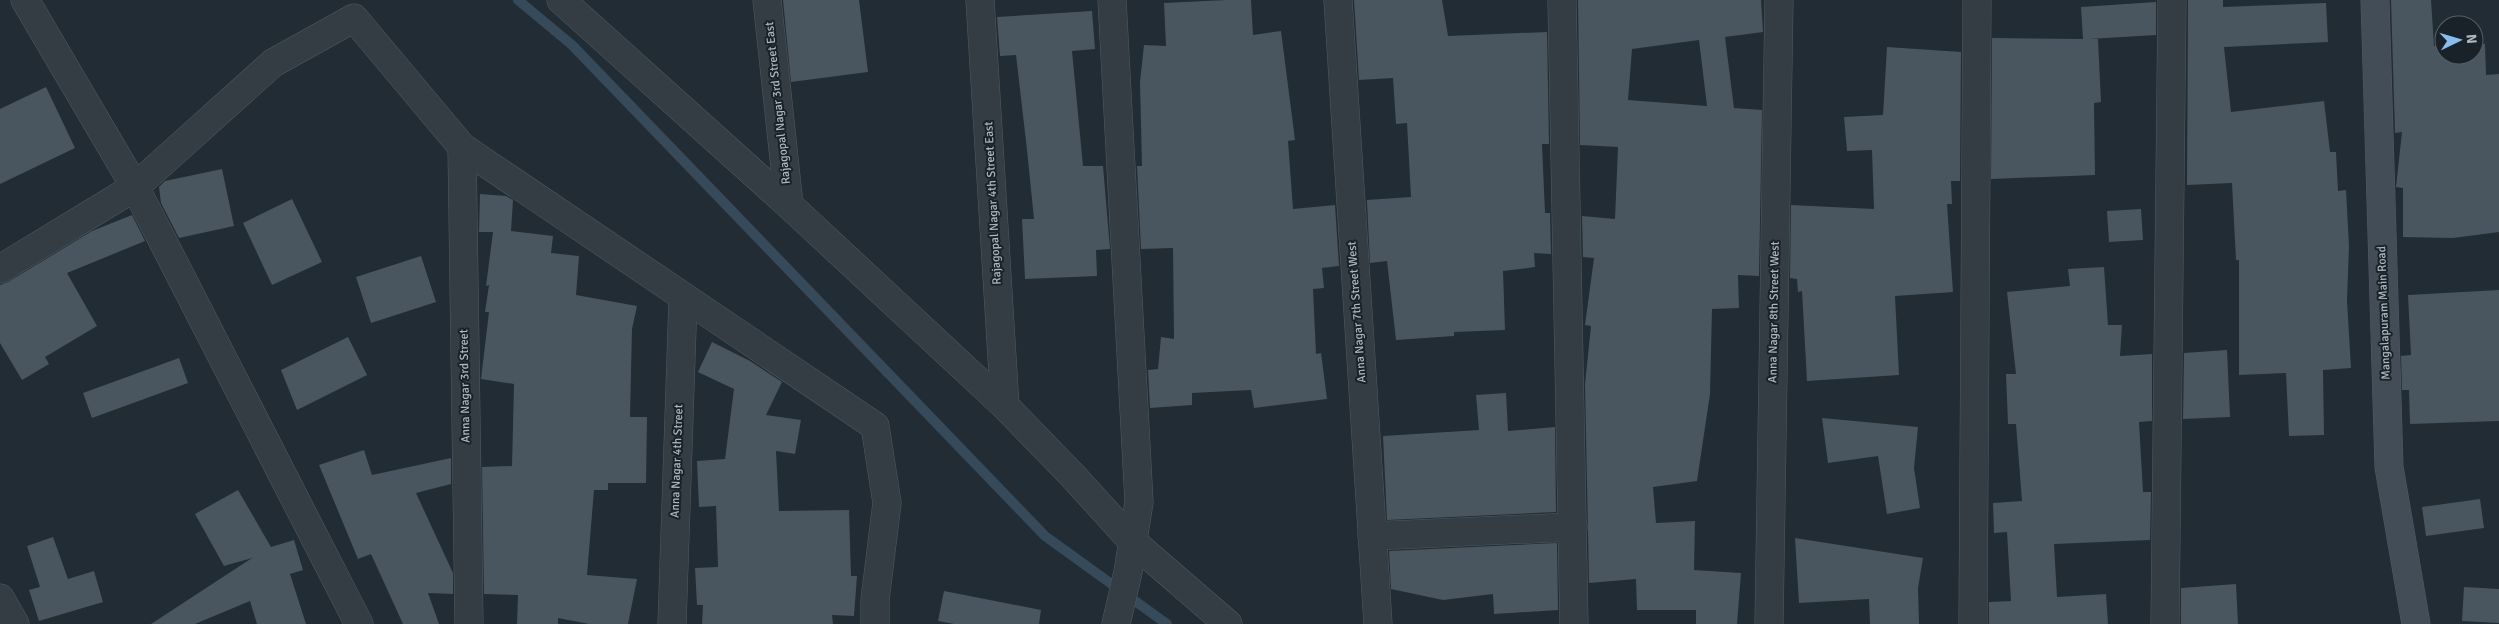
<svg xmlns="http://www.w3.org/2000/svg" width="2499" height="624" font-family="Signika,sans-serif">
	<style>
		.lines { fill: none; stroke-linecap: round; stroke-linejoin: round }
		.stream { stroke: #364a5a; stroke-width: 10 }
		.building { fill: #49565f; fill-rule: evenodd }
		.street-casing { stroke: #515b62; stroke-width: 29 }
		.secondary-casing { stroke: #515b62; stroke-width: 29 }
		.street { stroke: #343d44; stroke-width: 28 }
		.secondary { stroke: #424d57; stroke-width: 28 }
		.labels { text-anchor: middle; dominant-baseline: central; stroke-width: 4; stroke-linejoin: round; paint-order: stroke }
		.street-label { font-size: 12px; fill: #aeb8c1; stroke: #1a2229 }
	</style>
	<rect width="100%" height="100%" fill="#212c34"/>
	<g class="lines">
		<path class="stream" d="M518 0 572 45 1045 536 1167 624"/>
	</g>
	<g class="building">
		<path d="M783 0H859L868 72 791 82Z"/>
		<path d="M1226 0H1251L1253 35 1281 31 1295 140 1288 141 1293 209 1335 205 1339 266 1322 268 1324 288 1313 289 1316 354 1321 353 1327 399 1254 408 1251 390 1192 393V405L1150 408 1148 370 1158 369 1161 337 1174 339 1173 248 1141 249 1137 166H1142L1140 82 1144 45 1166 46 1164 3Z"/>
		<path d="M1354 0H1442L1448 36 1547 32 1549 144H1542L1545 213H1550L1551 254 1534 253 1535 267 1503 271 1505 330 1454 332V336L1396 340 1387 261 1370 263 1367 202V200L1411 197 1407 123 1396 124 1393 78 1359 80Z"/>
		<path d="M1578 0H1761L1763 32 1725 37 1734 108 1762 110 1759 276 1738 275 1739 308 1712 309 1710 394 1697 481 1653 487 1656 523 1695 521 1694 570 1741 573 1737 624H1696V610H1637L1636 579 1589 583 1585 384 1591 326 1585 325 1594 258 1583 257 1582 216 1615 219 1618 147 1580 145ZM1699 40 1707 106 1628 100 1632 49Z"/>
		<path d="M2188 0H2223V7L2326 3 2328 42 2224 47 2231 112 2324 101 2330 152H2336L2338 191 2346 190 2349 246 2347 301 2351 368 2323 370 2324 435 2289 436 2286 373 2239 375V260H2236L2232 183 2187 185Z"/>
		<path d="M2391 0H2431L2434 46H2444V55H2474V44H2485L2486 75 2499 74V232L2453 238 2403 237V188L2396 187 2402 132 2395 133Z"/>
		<path d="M2156 2V35L2089 39H2098L2101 102 2094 103 2095 175 1991 179 1992 38 2083 39 2081 7Z"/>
		<path d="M1092 11 1095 49 1072 51 1083 166H1103L1110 249 1096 250 1097 276 1025 279 1022 219H1034L1027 150 1016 55 1000 56 997 17Z"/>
		<path d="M1887 47 1961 52 1960 181H1951L1952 204H1947L1953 292 1895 296 1899 375 1807 381 1802 291 1798 292 1797 279 1790 278 1791 205 1874 209 1872 150 1847 151 1844 117 1883 115Z"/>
		<path d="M46 87 75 148 0 184V109Z"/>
		<path d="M222 169 234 226 179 238 161 203 159 187 165 181Z"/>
		<path d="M480 194 506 196 513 200 511 231 553 236 551 253 579 256 576 295 637 306 632 329 630 417H647L646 483H608V490H594L587 575 637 579 628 624H589L558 618V624H517L518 595 484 594 482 467 512 466 514 384 481 379 489 312H485L489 285 486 286 493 232H479Z"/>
		<path d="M292 199 322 262 272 285 243 223Z"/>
		<path d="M2141 209 2143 240 2109 242 2107 211Z"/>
		<path d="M132 215 145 241 67 273 97 326 45 357 49 364 22 380 0 343V285L8 282 92 231Z"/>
		<path d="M421 256 436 302 371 323 356 277Z"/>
		<path d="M2104 267 2108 325H2122L2120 356 2152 354V421L2139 422 2143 492H2151L2150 540 2054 544 2057 597 2106 594 2108 624H1989V602L2011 601 2007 532 1994 533 1993 503 2022 501 2016 424H2008L2006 374H2016L2007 292 2070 286 2068 269Z"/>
		<path d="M2499 290V421L2410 424 2409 390H2402L2401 356 2411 355 2408 295Z"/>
		<path d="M348 337 367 375 297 410 281 370Z"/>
		<path d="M712 342 750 361 782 382 766 415 801 420 795 454 776 451 779 511 849 510 851 576H857L854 616 832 615 833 624H702L703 605H697L695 568 718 567 716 506 699 507 697 461 725 459 734 389 698 372Z"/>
		<path d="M2227 350 2230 417 2183 419 2184 353Z"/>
		<path d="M179 358 188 383 92 418 83 393Z"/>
		<path d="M1506 393 1508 431 1555 427 1556 512 1387 520 1383 436 1479 430 1476 395Z"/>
		<path d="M1822 418 1918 427 1914 468 1920 508 1887 514 1878 456 1828 463Z"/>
		<path d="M364 450 372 475 451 458V484L416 493 453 573V594L428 593 439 624H403L371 554 358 559 319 465Z"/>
		<path d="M238 490 271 547 294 540 303 570 290 574 306 624H257L250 601 195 624H151L252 558 224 566 195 514Z"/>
		<path d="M2480 499 2484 528 2426 536 2422 507Z"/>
		<path d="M53 537 68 579 94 571 103 602 39 621 29 590 40 587 27 546Z"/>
		<path d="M1795 538 1923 558 1918 588 1919 624H1870L1869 599 1799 603Z"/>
		<path d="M1557 543 1558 610 1494 614 1493 594 1443 600 1391 589 1389 551Z"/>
		<path d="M2236 584 2238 624H2181V588Z"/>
		<path d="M2464 587 2499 589V623L2462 621Z"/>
		<path d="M944 591 1041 610 1039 624H954L938 621Z"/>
	</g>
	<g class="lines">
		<defs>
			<g id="street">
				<path d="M25 0 135 187 359 624"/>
				<path d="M561 0 789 205 1005 406 1072 475 1133 542 1228 624"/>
				<path d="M767 0 789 205"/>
				<path d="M980 0 1005 406"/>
				<path d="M1112 0 1139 502 1128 572 1116 624"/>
				<path d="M1338 0 1378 624"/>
				<path d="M1562 0 1574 624"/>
				<path d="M462 147 469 624"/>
				<path d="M0 269 135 187 273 63 354 18 462 147 875 426 887 503 875 600V624"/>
				<path d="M1372 536 1573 527"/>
				<path d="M0 598 15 624"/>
				<path d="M672 624 683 299"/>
				<path d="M1769 624 1779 0"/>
				<path d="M1973 624 1977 0"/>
				<path d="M2165 624 2172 0"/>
			</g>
			<path id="secondary" d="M2375 0 2389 467 2416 624"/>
		</defs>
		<use href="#street" class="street-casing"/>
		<use href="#secondary" class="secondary-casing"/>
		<use href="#street" class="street"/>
		<use href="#secondary" class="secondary"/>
	</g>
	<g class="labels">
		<g class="street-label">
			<text transform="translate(778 103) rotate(-96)">Rajagopal Nagar 3rd Street East</text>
			<text transform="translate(993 203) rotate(-93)">Rajagopal Nagar 4th Street East</text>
			<text transform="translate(1357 312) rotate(-94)">Anna Nagar 7th Street West</text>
			<text transform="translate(1774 312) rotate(-89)">Anna Nagar 8th Street West</text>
			<text transform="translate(2384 313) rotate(-92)">Mangalapuram Main Road</text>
			<text transform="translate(465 386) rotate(-91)">Anna Nagar 3rd Street</text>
			<text transform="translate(677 461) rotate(-88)">Anna Nagar 4th Street</text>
		</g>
	</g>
	<g transform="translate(2459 40) rotate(85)"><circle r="24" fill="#1a2229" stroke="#555e66"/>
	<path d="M0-4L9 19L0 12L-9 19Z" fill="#87beed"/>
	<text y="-8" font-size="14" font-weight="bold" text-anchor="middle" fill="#aeb8c1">N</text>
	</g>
</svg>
